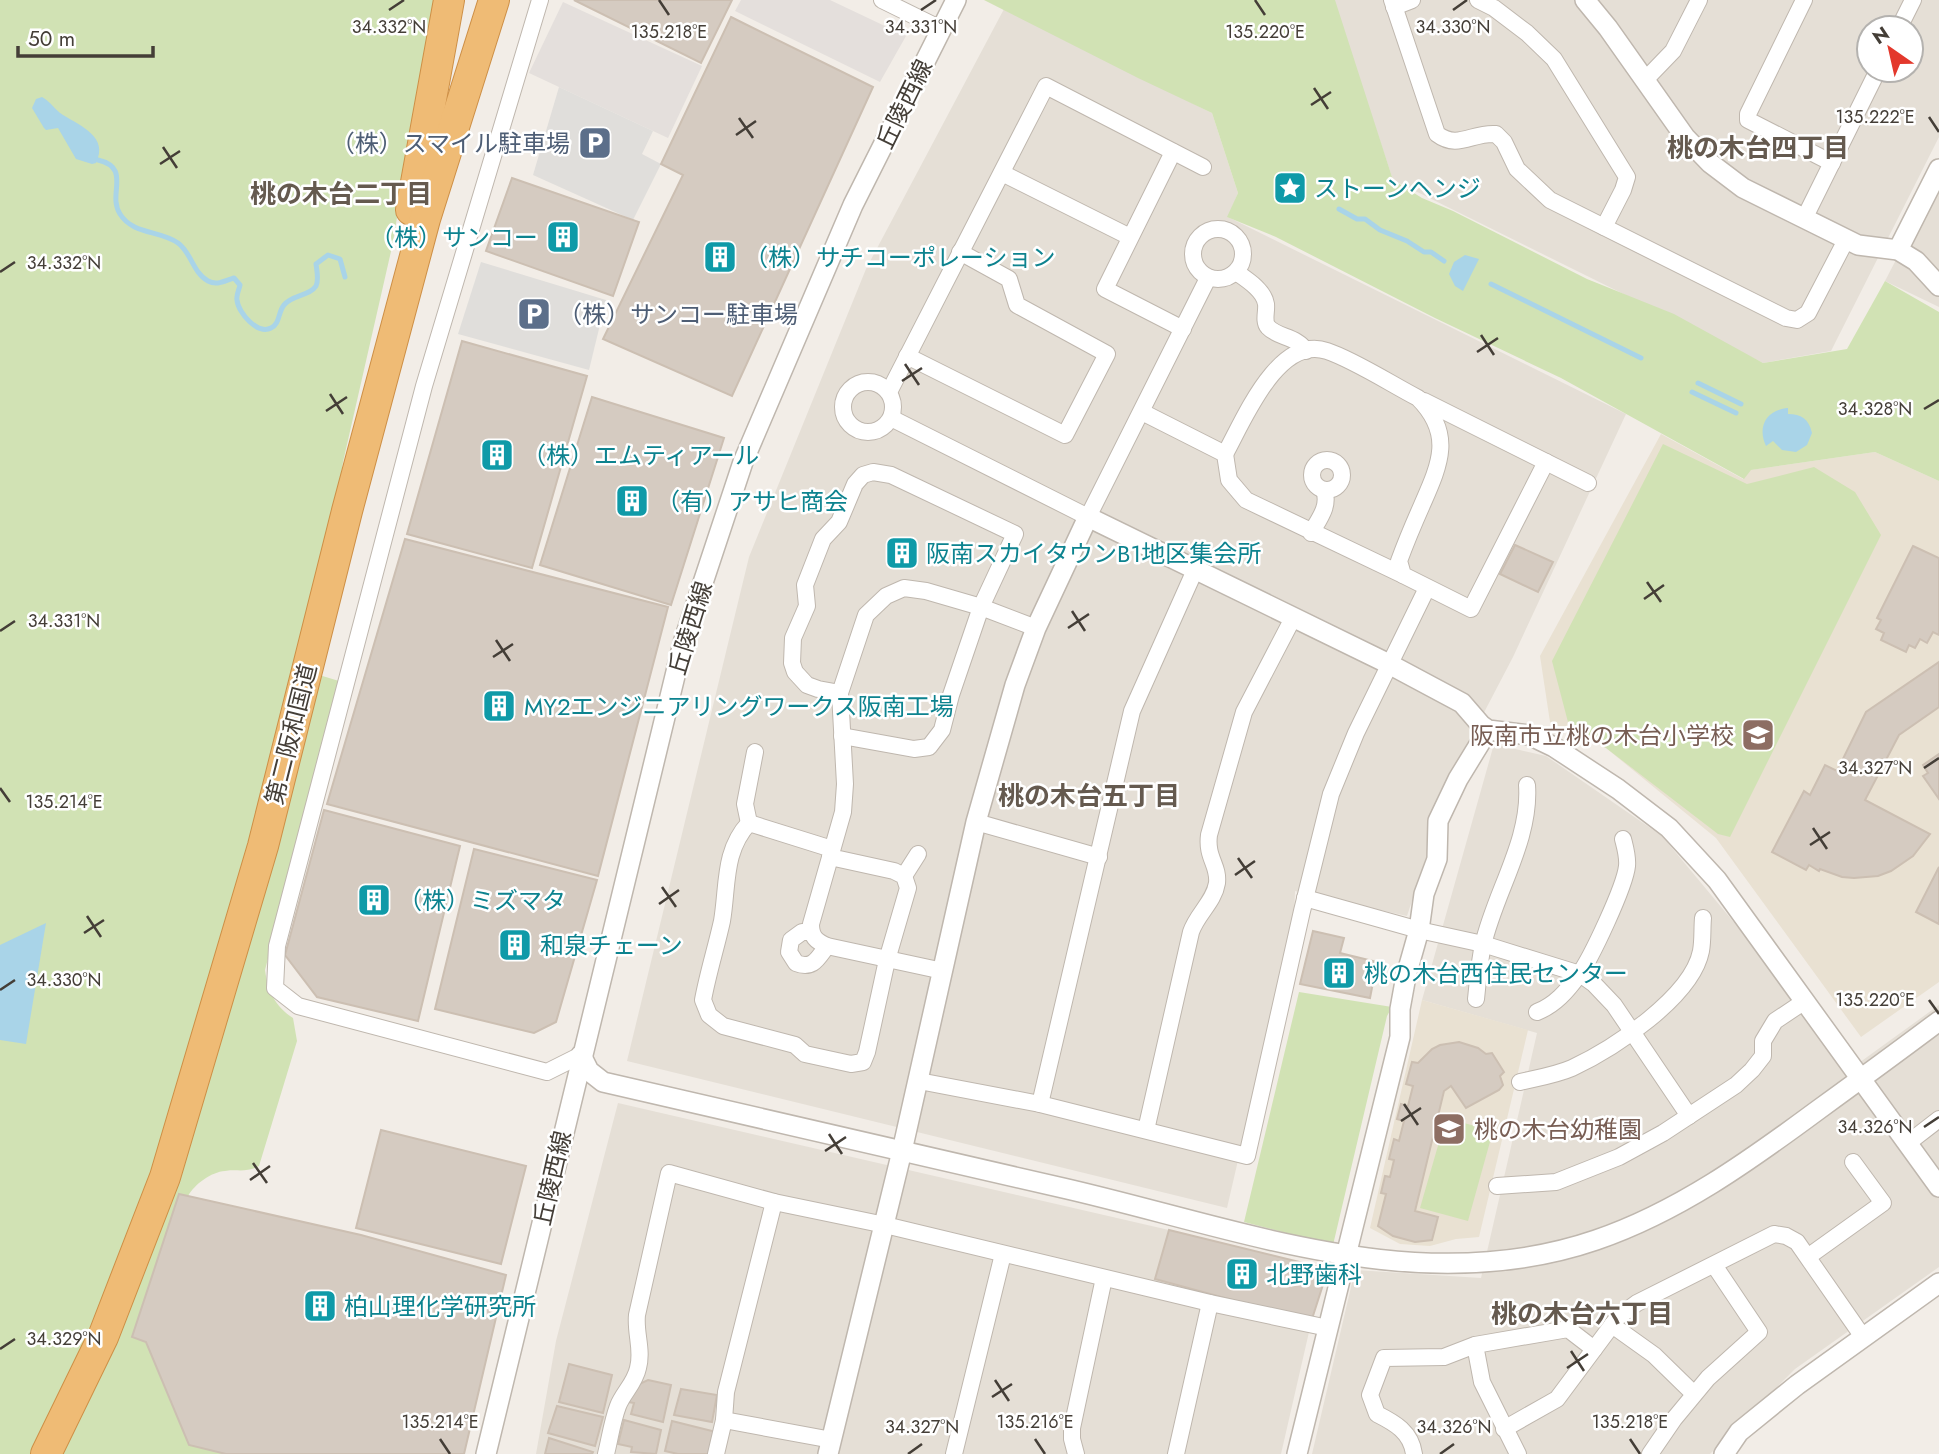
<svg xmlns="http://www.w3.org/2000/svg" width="1939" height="1454" font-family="Jost,'Noto Sans JP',sans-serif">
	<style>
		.residential { fill: #e5dfd6; fill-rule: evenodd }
		.industrial { fill: #e4dfdc }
		.education { fill: #e9e1d2 }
		.green { fill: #d1e2b4 }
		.parking { fill: #e0dedb }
		.water { fill: #a9d4e8 }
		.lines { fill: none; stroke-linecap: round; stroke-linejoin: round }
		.stream { stroke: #a9d4e8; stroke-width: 5 }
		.building { fill: #d5cbc1; stroke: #ccbfb2; stroke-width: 2 }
		.minor-casing { stroke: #bfb7ae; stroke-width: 18 }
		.tertiary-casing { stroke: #bfb7ae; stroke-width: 22 }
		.motorway-casing { stroke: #cd8f46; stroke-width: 32 }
		.minor { stroke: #fff; stroke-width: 16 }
		.tertiary { stroke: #fff; stroke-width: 19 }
		.motorway { stroke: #efbb75; stroke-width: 30 }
		.ticks { fill: none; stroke: #443e37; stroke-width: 2.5 }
		.labels { text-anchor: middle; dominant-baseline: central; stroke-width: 5; stroke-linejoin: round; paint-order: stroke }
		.street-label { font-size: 24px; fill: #443e37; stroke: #fff }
		.service-label { font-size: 24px; fill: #4e5e75; stroke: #fff; text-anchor: end }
		.culture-label { font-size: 24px; fill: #0d838f; stroke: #fff; text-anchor: start }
		.education-label { font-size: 24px; fill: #785e54; stroke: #fff; text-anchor: end }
		.neighbourhood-label { font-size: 26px; font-weight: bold; fill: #655a4f; stroke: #fff }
		.ticks-label { font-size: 18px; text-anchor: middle; fill: #443e37; stroke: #fff; stroke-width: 5; stroke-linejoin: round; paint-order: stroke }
	</style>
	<rect width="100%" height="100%" fill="#f2ede7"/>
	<g class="residential">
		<path d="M1333 0H1939V137L1831 351 1763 363 1393 180ZM1869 28H1911V70H1869Z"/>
		<path d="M1004 9 1212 113 1238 193 1228 217 1626 414 1513 657 1455 768 1407 916 1295 891 1294 918 1227 1208 627 1061 749 557 866 269Z"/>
		<path d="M1939 177V307L1885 281Z"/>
		<path d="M1494 744 1546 756 1662 836 1747 938 1845 1073 1939 1005V1267L1795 1369 1710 1454H1312L1355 1270 1481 1278 1537 1033 1422 1000Z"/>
		<path d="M618 1103 1169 1230 1155 1279 1312 1319 1281 1454H536L556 1341Z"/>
	</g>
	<g class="industrial">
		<path d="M741 0H830L906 36 880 82 735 11Z"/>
		<path d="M563 2 702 66 668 138 529 73Z"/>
	</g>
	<g class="education">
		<path d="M1661 434 1743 479 1750 470 1875 452 1939 481V982L1861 1037 1716 838 1606 748 1550 722 1540 656Z"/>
		<path d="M1422 1000 1528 1030 1479 1237 1456 1239 1430 1246 1400 1244 1370 1228Z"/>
	</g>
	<g class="green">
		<path d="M0 0H434L392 247 343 462 335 511 296 668 339 681 265 970C268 992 275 1006 293 1018L297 1041 259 1166C247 1173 238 1169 225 1171 211 1172 195 1184 188 1196L179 1194 132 1336 146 1342 189 1445 226 1454H0Z"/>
		<path d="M984 0H1335L1393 180 1422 198 1453 211 1587 279 1674 314 1763 363 1847 349 1885 281 1939 312V481L1875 452 1751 470 1744 479 1561 378 1435 318 1276 237 1227 217 1238 193 1212 113 1138 78Z"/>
		<path d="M1663 444 1747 484 1814 467 1855 492 1881 535 1730 837 1718 834 1606 748 1569 726 1552 661Z"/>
		<path d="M1299 992 1392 1007 1387 1016 1333 1245 1244 1222Z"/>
		<path d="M1446 1118 1493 1131 1468 1221 1420 1208Z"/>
	</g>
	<g class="parking">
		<path d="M559 87 653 131 642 154 661 164 633 220 533 175Z"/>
		<path d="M481 262 606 300 589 370 458 334Z"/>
	</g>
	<g class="water">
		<path d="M42 97C51 102 55 110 63 115 81 126 109 137 96 163L92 164 76 159 58 128 46 130 44 128 32 108 36 99Z"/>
		<path d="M1465 255 1479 259 1463 291 1455 286 1449 274 1454 262Z"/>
		<path d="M1788 408V414C1801 414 1809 419 1812 433L1807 445 1796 452 1782 450 1773 441 1766 446C1757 427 1766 410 1788 408Z"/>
		<path d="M46 923 26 1044 0 1040V945Z"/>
	</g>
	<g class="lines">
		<g class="stream">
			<path d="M98 160C132 168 107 194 120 214 133 235 160 230 178 243 191 252 193 273 208 281 217 286 224 281 234 278L240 285C239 290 236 295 237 300 238 313 258 335 271 328 280 324 278 312 284 305 291 295 310 296 316 286 319 280 317 271 316 264L328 255 340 259 345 277"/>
			<path d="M1339 209 1357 219H1365L1380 230 1407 241 1424 252H1431L1444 261"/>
			<path d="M1491 284 1641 358"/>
			<path d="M1698 383 1741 404"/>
			<path d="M1692 392 1736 413"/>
		</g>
	</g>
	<g class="building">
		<path d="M574 0H732L701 63Z"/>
		<path d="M731 17 873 87 732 396 603 339 683 175 661 164Z"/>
		<path d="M512 178 639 222 613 296 486 251Z"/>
		<path d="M462 341 587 376 532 568 407 534Z"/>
		<path d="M592 397 724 438 671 605 540 565Z"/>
		<path d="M405 539 668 607 598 876 327 804Z"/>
		<path d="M895 540 914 546 907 566 889 559Z"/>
		<path d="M1515 545 1553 562 1538 592 1500 574Z"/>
		<path d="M1913 546 1939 558V635L1933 632 1927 643 1920 639 1915 648 1909 645 1906 652 1881 640 1884 633 1876 629 1881 620 1877 618Z"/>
		<path d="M1939 662V707L1899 735 1865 800 1930 834 1913 856 1891 871 1878 876 1854 878 1842 877 1820 869 1819 871 1809 865 1806 870 1772 852 1804 791 1810 795 1825 765 1837 771 1866 712Z"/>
		<path d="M1939 754V799L1923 776 1928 773 1923 765Z"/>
		<path d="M324 810 460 846 418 1021 317 997 285 955Z"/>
		<path d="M474 849 597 880 556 1022 534 1033 435 1009Z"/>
		<path d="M1939 867V924L1916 912Z"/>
		<path d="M1313 931 1344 938 1340 953 1377 962 1370 998 1300 984Z"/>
		<path d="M1459 1042 1478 1048 1486 1054 1492 1053 1504 1072 1500 1076 1503 1085 1499 1090 1466 1108 1451 1086 1444 1091 1415 1211 1438 1217 1432 1240 1415 1242 1393 1236 1378 1226 1386 1194 1381 1193 1385 1176 1390 1177 1394 1160 1389 1159 1394 1139 1399 1141 1404 1121 1397 1119 1401 1104 1408 1106 1413 1086 1406 1084 1412 1062 1418 1063 1432 1049 1440 1045Z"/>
		<path d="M381 1130 526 1166 501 1264 356 1228Z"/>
		<path d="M179 1194 361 1235 506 1275 464 1454H226L189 1445 146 1342 132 1337Z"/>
		<path d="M1169 1230 1328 1269 1312 1319 1291 1316 1155 1279Z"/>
		<path d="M569 1364 612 1375 603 1413 559 1402Z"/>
		<path d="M648 1380 671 1385 663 1422 631 1414 634 1403 628 1402 635 1386Z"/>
		<path d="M681 1389 717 1395 712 1422 674 1415Z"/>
		<path d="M557 1406 603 1417 595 1446 548 1433Z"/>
		<path d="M624 1420 661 1430 656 1454 631 1452 632 1447 618 1444Z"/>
		<path d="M672 1421 716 1432 709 1454H678L665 1451Z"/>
		<path d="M549 1438 593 1452 592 1454H545Z"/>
	</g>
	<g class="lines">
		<defs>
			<g id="minor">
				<path d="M540 0 424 386 277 946 275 988 298 1006 547 1072 581 1055"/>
				<path d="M882 0 941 29"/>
				<path d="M1392 0 1437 134C1458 150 1472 132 1496 134L1504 142 1517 169 1550 200 1786 318 1797 320 1808 313 1846 240"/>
				<path d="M1478 0 1494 8 1527 33 1554 59 1627 177 1623 190 1604 227"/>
				<path d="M1804 0 1748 114V120L1832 163"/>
				<path d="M1394 7 1412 0"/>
				<path d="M1899 28 1913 0"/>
				<path d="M1645 80 1673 51 1699 0"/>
				<path d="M1173 152 1105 289 1183 329"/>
				<path d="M1002 173 1130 237"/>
				<path d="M1804 219 1878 70"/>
				<circle cx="1218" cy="254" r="25"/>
				<path d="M1236 272C1246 279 1264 290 1266 304 1267 311 1263 321 1268 327 1278 338 1297 336 1306 351"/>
				<path d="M907 356 1065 435 1107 354 1017 305 1009 279 960 252"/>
				<circle cx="868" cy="407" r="25"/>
				<path d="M889 392 1046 86 1203 167"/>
				<path d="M1424 401 1588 483"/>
				<path d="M1142 412 1225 454 1229 480 1246 500 1403 575"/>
				<path d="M891 418 1088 517 1208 278"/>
				<path d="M1225 454C1243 422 1278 334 1327 351 1354 360 1391 384 1418 398 1454 434 1440 464 1422 505 1414 523 1406 542 1399 561L1403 575 1471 609 1546 462"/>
				<circle cx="1327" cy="475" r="15"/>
				<path d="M1311 533C1319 519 1330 506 1324 490"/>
				<path d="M840 693 818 689 807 685 795 672 792 663 793 638 807 606 805 585 823 539 839 522 855 484 863 475 873 472 891 475 1015 534 981 607 951 695 942 730 929 747 914 749 842 736"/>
				<path d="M976 822 1099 857"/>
				<path d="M749 823 745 804 755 752"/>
				<path d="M830 857 894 871 904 876 908 888 887 960 867 1052 863 1062 851 1064 805 1054 795 1045 723 1026 709 1015 703 1000C708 973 716 948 722 921 728 886 723 851 749 823L832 849"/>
				<path d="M904 876 918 854"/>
				<path d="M1305 898 1419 930 1483 944 1580 974 1594 984 1614 1005 1689 1116"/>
				<path d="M811 932H802L791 940 789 952 796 963C813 970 818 958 827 946"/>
				<path d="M943 971 827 946C816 941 811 937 811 924L843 812 845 784 840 693 866 615 886 596 904 588 926 591 981 607 1036 628"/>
				<path d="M1476 999C1478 981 1479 963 1483 945 1495 892 1531 840 1527 785"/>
				<path d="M1537 1012C1555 1005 1567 991 1578 976 1591 959 1625 886 1627 866 1628 857 1625 847 1623 839"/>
				<path d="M919 1081 1040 1104 1247 1156 1302 911 1331 794 1356 733 1427 588"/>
				<path d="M1520 1082C1537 1078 1556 1075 1572 1068 1613 1049 1692 997 1701 951 1703 940 1702 929 1703 918"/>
				<path d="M1040 1104 1132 711 1195 570"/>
				<path d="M1146 1130 1191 932C1197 914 1214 902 1217 883 1219 865 1206 858 1209 835L1244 712 1293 618"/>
				<path d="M1908 1143 1939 1119"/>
				<path d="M1497 1186 1556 1182 1619 1157 1663 1133 1736 1085 1752 1070 1763 1056V1041L1775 1021 1805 1001"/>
				<path d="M1809 1256 1883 1203 1853 1162"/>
				<path d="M1612 1325 1654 1355 1694 1394"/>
				<path d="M1475 1345 1482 1382 1518 1454"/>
				<path d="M724 1420 832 1440"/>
				<path d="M1504 1429 1557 1399 1618 1317 1637 1303 1774 1234 1786 1236 1797 1242 1863 1337"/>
				<path d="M606 1454C610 1438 612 1422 618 1406 623 1393 635 1383 638 1368 643 1350 635 1333 637 1315L669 1173 774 1202 885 1225 1210 1303 1328 1328"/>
				<path d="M716 1454 724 1420 726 1392 774 1202"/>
				<path d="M954 1454 1003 1254"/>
				<path d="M1076 1454 1072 1439V1428L1104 1278"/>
				<path d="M1176 1454 1210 1303"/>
				<path d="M1414 1454C1411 1432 1395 1423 1377 1414L1370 1395 1384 1358 1444 1357 1475 1345 1568 1329 1594 1349"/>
				<path d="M1650 1454 1674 1419 1708 1378 1759 1332 1714 1265"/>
			</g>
			<g id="tertiary">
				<path d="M1585 0 1608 28 1685 137 1710 163 1743 188 1858 245 1898 250 1916 261 1939 286"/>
				<path d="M1898 250 1939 169"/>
				<path d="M581 1055 589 1071 603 1082C757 1116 910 1153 1063 1188 1238 1228 1418 1301 1596 1240 1678 1212 1749 1161 1818 1110 1858 1081 1899 1051 1939 1021"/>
				<path d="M486 1454 683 643 743 462 853 205 956 0"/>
				<path d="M828 1454 902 1151 976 822 1015 685 1036 628 1088 517 1389 664 1462 703 1481 725 1488 730 1529 735 1554 747 1618 789 1669 828 1717 880 1939 1187"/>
				<path d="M1297 1454 1400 1037V1009L1406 976 1419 930 1424 894 1437 859 1438 821 1458 779 1488 730"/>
				<path d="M1724 1454 1739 1432 1797 1385 1939 1283"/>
			</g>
			<g id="motorway">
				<path d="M411 210 449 0"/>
				<path d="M46 1454 103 1337 165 1177 263 846 347 511 425 219 494 0"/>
			</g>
		</defs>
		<use href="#minor" class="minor-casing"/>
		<use href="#tertiary" class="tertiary-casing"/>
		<use href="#motorway" class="motorway-casing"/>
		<use href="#minor" class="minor"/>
		<use href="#tertiary" class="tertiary"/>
		<use href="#motorway" class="motorway"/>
	</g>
	<path class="ticks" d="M659 0 669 15M1255 0 1265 15M389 10 404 0M921 10 936 0M1453 10 1467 0M1314 88 1328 109M1311 105 1331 92M1929 117 1939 132M739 118 753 138M736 135 756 121M163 147 177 168M160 164 180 151M0 272 15 262M1481 335 1494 355M1477 352 1498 338M905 364 919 385M902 381 922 368M330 394 343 414M1924 409 1939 400M326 411 347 397M1647 582 1661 602M1644 599 1664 585M1072 611 1085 631M1068 628 1089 614M0 631 15 621M496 640 510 661M493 657 513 644M1924 768 1939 758M0 788 10 802M1813 828 1827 849M1810 845 1830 832M1238 858 1252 878M1235 875 1255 861M662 887 676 907M659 904 679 890M87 916 101 937M84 933 104 920M0 990 15 980M1929 1000 1939 1014M1404 1104 1418 1125M1401 1121 1421 1108M1924 1127 1939 1117M829 1134 842 1154M825 1151 846 1137M253 1163 267 1183M250 1180 270 1166M0 1349 15 1339M1571 1351 1584 1371M1567 1368 1588 1354M995 1380 1009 1401M992 1397 1012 1384M440 1439 450 1454M1035 1439 1045 1454M1630 1439 1640 1454M908 1454 922 1444M1440 1454 1454 1444"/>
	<defs>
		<symbol id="parking-square" viewBox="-11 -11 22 22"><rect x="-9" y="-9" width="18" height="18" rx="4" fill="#5c6f8a" stroke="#fff"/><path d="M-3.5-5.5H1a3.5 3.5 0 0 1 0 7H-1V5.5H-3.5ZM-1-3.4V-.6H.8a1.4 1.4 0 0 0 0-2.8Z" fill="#fff"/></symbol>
		<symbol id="sight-square" viewBox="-11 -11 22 22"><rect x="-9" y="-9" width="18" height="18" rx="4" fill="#0f9aa8" stroke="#fff"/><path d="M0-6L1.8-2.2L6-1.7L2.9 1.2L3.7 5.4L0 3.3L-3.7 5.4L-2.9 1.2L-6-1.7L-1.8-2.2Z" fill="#fff"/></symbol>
		<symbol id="building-square" viewBox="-11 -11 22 22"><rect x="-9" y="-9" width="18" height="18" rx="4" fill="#0f9aa8" stroke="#fff"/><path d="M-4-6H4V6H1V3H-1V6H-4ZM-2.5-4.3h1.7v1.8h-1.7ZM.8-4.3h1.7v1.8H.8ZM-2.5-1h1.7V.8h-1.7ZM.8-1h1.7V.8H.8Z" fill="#fff"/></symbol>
		<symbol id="school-square" viewBox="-11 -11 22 22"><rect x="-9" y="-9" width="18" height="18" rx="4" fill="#8d6e63" stroke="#fff"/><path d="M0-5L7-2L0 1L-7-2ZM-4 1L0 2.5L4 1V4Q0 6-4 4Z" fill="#fff"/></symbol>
	</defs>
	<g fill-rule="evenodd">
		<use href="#parking-square" x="576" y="124" width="38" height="38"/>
		<use href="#sight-square" x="1271" y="169" width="38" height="38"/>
		<use href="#building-square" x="544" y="218" width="38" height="38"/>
		<use href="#building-square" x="701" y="238" width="38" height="38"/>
		<use href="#parking-square" x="515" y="295" width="38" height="38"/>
		<use href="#building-square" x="478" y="436" width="38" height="38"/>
		<use href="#building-square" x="613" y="482" width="38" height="38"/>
		<use href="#building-square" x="883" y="534" width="38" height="38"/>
		<use href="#building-square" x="480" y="687" width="38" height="38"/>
		<use href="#school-square" x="1739" y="716" width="38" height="38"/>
		<use href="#building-square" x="355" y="881" width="38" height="38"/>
		<use href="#building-square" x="496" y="926" width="38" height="38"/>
		<use href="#building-square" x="1320" y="954" width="38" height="38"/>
		<use href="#school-square" x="1430" y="1110" width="38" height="38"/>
		<use href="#building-square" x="1223" y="1255" width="38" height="38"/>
		<use href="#building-square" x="301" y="1287" width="38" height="38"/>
	</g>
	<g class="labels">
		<g class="street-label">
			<text transform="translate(904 104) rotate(-64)">丘陵西線</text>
			<text transform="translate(690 628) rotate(-73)">丘陵西線</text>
			<text transform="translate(291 734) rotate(-76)">第二阪和国道</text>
			<text transform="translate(552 1178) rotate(-77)">丘陵西線</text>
		</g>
		<g class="service-label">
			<text x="570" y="143">（株）スマイル駐車場</text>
			<text x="558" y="314" text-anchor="start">（株）サンコー駐車場</text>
		</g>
		<g class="culture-label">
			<text x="1314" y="188">ストーンヘンジ</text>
			<text x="538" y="237" text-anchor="end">（株）サンコー</text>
			<text x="744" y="257">（株）サチコーポレーション</text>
			<text x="522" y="455">（株）エムティアール</text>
			<text x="656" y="501">（有）アサヒ商会</text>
			<text x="926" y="553">阪南スカイタウンB1地区集会所</text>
			<text x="524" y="706">MY2エンジニアリングワークス阪南工場</text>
			<text x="398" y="900">（株）ミズマタ</text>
			<text x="540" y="945">和泉チェーン</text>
			<text x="1364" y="973">桃の木台西住民センター</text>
			<text x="1266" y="1274">北野歯科</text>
			<text x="344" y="1306">柏山理化学研究所</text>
		</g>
		<g class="education-label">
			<text x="1734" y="735">阪南市立桃の木台小学校</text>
			<text x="1474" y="1129" text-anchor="start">桃の木台幼稚園</text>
		</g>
		<g class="neighbourhood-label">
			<text x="1758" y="148">桃の木台四丁目</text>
			<text x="341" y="194">桃の木台二丁目</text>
			<text x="1089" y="796">桃の木台五丁目</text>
			<text x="1582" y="1314">桃の木台六丁目</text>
		</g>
	</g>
	<g class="ticks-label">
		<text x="389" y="33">34.332°N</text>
		<text x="921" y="33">34.331°N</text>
		<text x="1453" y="33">34.330°N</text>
		<text x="669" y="38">135.218°E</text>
		<text x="1265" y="38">135.220°E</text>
		<text x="1875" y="123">135.222°E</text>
		<text x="64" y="269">34.332°N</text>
		<text x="1875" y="415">34.328°N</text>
		<text x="64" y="627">34.331°N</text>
		<text x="1875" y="774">34.327°N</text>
		<text x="64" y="808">135.214°E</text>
		<text x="64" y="986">34.330°N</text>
		<text x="1875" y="1006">135.220°E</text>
		<text x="1875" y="1133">34.326°N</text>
		<text x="64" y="1345">34.329°N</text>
		<text x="440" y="1428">135.214°E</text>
		<text x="1035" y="1428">135.216°E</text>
		<text x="1630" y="1428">135.218°E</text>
		<text x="922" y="1433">34.327°N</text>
		<text x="1454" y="1433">34.326°N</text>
	</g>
	<g transform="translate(1890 49) rotate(326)"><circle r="33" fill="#ffffff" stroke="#b4b2af" stroke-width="2"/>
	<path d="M0-5L12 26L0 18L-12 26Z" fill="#e3382c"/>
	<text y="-10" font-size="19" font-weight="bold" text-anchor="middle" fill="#443e37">N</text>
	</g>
	<path d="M18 46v10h135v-10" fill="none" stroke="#443e37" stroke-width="3.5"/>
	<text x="28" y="46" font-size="21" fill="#443e37" stroke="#ffffff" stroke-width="5" paint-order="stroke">50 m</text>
</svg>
